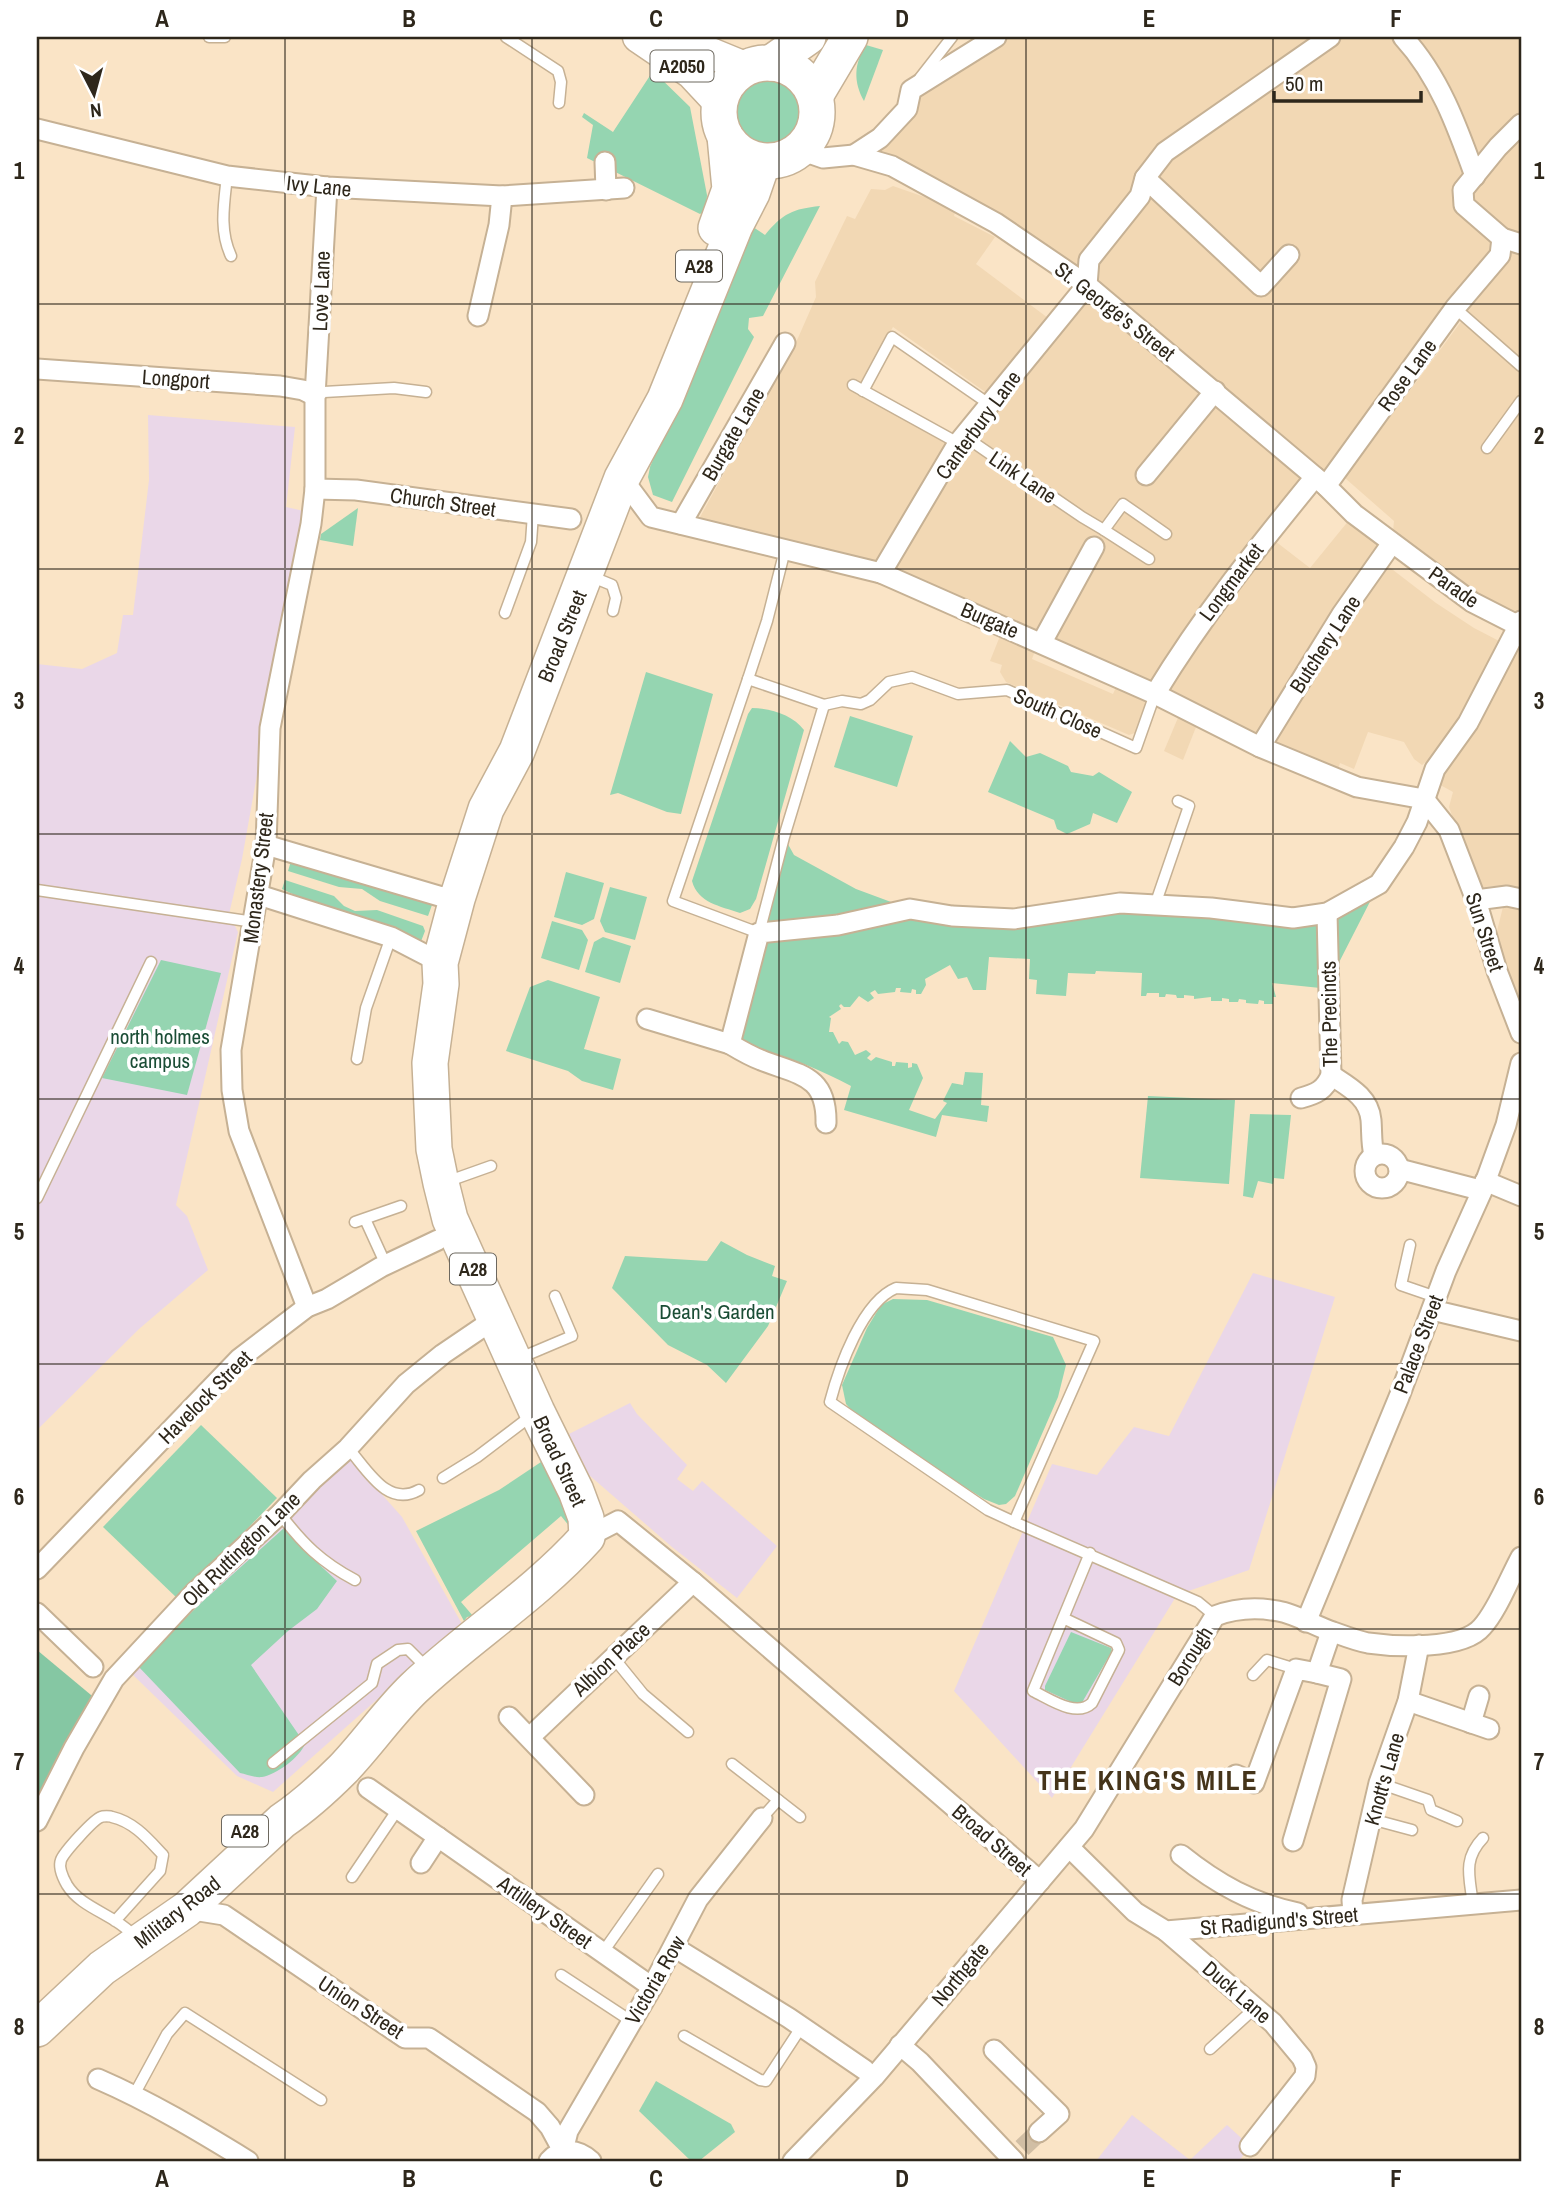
<svg xmlns="http://www.w3.org/2000/svg" width="1558" height="2198" font-family="'Archivo Narrow',sans-serif">
	<style>
		.built { fill: #f2d8b4; fill-rule: evenodd }
		.education { fill: #ead7e8 }
		.green { fill: #95d5b1 }
		.forest { fill: #85c7a3 }
		.lines { fill: none; stroke-linecap: round; stroke-linejoin: round }
		.street-tunnel { stroke: #d1bea4; stroke-width: 19; stroke-dasharray: 19 10; stroke-linecap: butt }
		.lane-casing { stroke: #c6b194; stroke-width: 13 }
		.street-casing { stroke: #c6b194; stroke-width: 23 }
		.primary-casing { stroke: #c6b194; stroke-width: 33 }
		.highway-casing { stroke: #c6b194; stroke-width: 38 }
		.lane { stroke: #fff; stroke-width: 10 }
		.street { stroke: #fff; stroke-width: 19 }
		.primary { stroke: #fff; stroke-width: 30 }
		.highway { stroke: #fff; stroke-width: 35 }
		.grid { fill: none; stroke: #2e271b; stroke-width: 2; stroke-opacity: 0.55 }
		.labels { text-anchor: middle; dominant-baseline: central; stroke-width: 7; stroke-linejoin: round; paint-order: stroke }
		.shield { fill: #fff; stroke: #6d685f; stroke-width: 2 }
		.shield-label { font-size: 19px; font-weight: bold; fill: #2e271b }
		.street-label { font-size: 21px; fill: #2e271b; stroke: #fff }
		.park-label { font-size: 21px; fill: #1a4d35; stroke: #fff }
		.district-label { font-size: 28px; font-weight: bold; letter-spacing: 2px; fill: #45341a; stroke: #fff }
		.neatline { fill: none; stroke: #2e271b; stroke-width: 2.5 }
		.grid-label { font-size: 23px; text-anchor: middle; font-weight: bold; fill: #2e271b }
	</style>
	<rect width="100%" height="100%" fill="#fae4c6"/>
	<g class="built">
		<path d="M996 37H1521V627L1392 543 1384 563 1436 603 1474 628 1503 643 1465 716 1436 753 1422 765 1414 759 1404 742 1368 732 1354 769 1340 763 1338 769 1271 740 1260 747 881 573 958 443 1087 285 996 223 854 155 911 90ZM1105 299 1229 390 1323 471 1454 305 1463 319 1345 478 1394 521 1392 542 1354 514 1310 568 1275 541 1307 470Z"/>
		<path d="M893 186 956 208 954 216 995 237 976 264 1048 318 991 396 893 327 856 394 947 442 934 469 876 561 821 552 699 519 798 338 816 297 815 282 847 216 855 219 871 189 885 190Z"/>
		<path d="M1000 636 1035 651 1032 659 1113 694 1117 685 1149 700 1138 732 1129 735 1006 682 1000 672 1002 665 990 661Z"/>
		<path d="M1514 647 1521 651V890L1493 886 1478 888 1449 807 1453 792 1435 782Z"/>
		<path d="M1180 713 1198 722 1183 760 1164 751Z"/>
		<path d="M1504 903 1521 908V1010L1515 999 1496 935Z"/>
	</g>
	<g class="education">
		<path d="M148 415 295 427 286 507 304 511 242 859 229 914 238 932 176 1205 187 1216 208 1270 139 1329 37 1430V664L82 669 117 653 123 615H133L149 480Z"/>
		<path d="M1253 1273 1335 1297 1249 1570 1177 1595 1052 1798 954 1691 1052 1464 1097 1475 1134 1427 1169 1436Z"/>
		<path d="M630 1403 637 1414 687 1465 677 1479 693 1491 702 1481 777 1546 737 1598 672 1547 589 1475 569 1434Z"/>
		<path d="M346 1454 402 1517 462 1624 273 1792 237 1776 129 1671Z"/>
		<path d="M1132 2115 1190 2160 1227 2125 1250 2146 1239 2161H1096Z"/>
	</g>
	<g class="green">
		<path d="M866 45 883 50 864 101C853 82 854 63 866 45Z"/>
		<path d="M653 71 690 107 707 195 706 210 700 214 587 158 593 125 582 117 584 113 613 132Z"/>
		<circle cx="767" cy="112" r="35"/>
		<path d="M820 206 763 316 749 318 748 329 754 337 672 502 653 495 648 477 650 467 753 227 765 235C783 213 793 209 820 206Z"/>
		<path d="M358 508 353 546 320 540 321 534Z"/>
		<path d="M646 672 713 694 681 814 667 812 618 793 610 795Z"/>
		<path d="M752 708C771 708 793 715 804 730L756 899 750 909 740 913C720 906 698 903 692 881L748 714Z"/>
		<path d="M850 716 913 736 897 787 834 767Z"/>
		<path d="M1010 741 1026 757 1040 753 1068 766 1071 772 1093 776 1099 772 1132 792 1117 823 1093 813 1090 824 1067 834 1057 829 1054 820 988 792Z"/>
		<path d="M784 837 794 855 856 889 910 909 1071 910 1293 918 1379 884 1329 982 1330 989 1272 983 1276 997H1273V1004H1264V1001L1259 1000 1258 1004 1246 1003V1000L1239 999 1238 1002H1229V999L1222 998V1001H1211V997L1194 999V996L1184 995V998H1177L1176 995 1166 994 1165 997H1159V993H1147L1146 996H1141L1142 973 1096 971 1095 974 1068 973 1066 996 1036 994 1037 980 1029 979 1030 959 989 957 986 990H973L967 977 958 979 950 965 925 979 926 985 921 994H916V990L912 989 911 993 900 992 901 988H896L895 992 878 994 875 990 870 993 874 998 868 1002 859 996 850 1007H844L841 1004 839 1006 841 1009 829 1017 831 1018 829 1032H833L839 1044 842 1041 848 1042 855 1055 866 1050 871 1054 867 1058 871 1061 876 1057 892 1062V1066H895L896 1062 908 1063V1068L912 1067V1063L917 1064 923 1078 909 1110 935 1119 947 1103 943 1101 952 1083 963 1085 965 1072 983 1073 981 1105 989 1106 987 1122 942 1115 936 1137 844 1110 851 1086C816 1068 783 1054 745 1046L733 1031Z"/>
		<path d="M291 861 432 905 428 916 380 901 362 889 339 887 288 871Z"/>
		<path d="M566 872 604 883 594 919 582 925 554 917Z"/>
		<path d="M285 880 334 896 344 906 355 911 377 910 423 926 425 931 420 944 299 897 282 889Z"/>
		<path d="M610 887 647 897 635 940 605 932 600 921Z"/>
		<path d="M552 921 582 930 588 940 579 970 541 958Z"/>
		<path d="M603 937 631 946 620 983 585 972 594 942Z"/>
		<path d="M161 960 221 973 187 1095 102 1078Z"/>
		<path d="M548 980 600 997 584 1049 621 1059 613 1090 582 1081 568 1071 506 1051 530 987Z"/>
		<path d="M1148 1096 1235 1100 1229 1184 1140 1178Z"/>
		<path d="M1250 1114 1291 1115 1284 1179 1274 1178 1273 1184 1258 1181 1253 1198 1243 1196Z"/>
		<path d="M721 1241 747 1255 775 1266 772 1276 787 1281 768 1326 726 1383 707 1365 668 1345 612 1288 625 1256 707 1261Z"/>
		<path d="M893 1299 927 1300 1053 1337 1066 1365 1058 1397 1015 1496 1006 1504 999 1505 984 1499 912 1454 853 1412 846 1404 842 1385 867 1328 881 1305Z"/>
		<path d="M201 1425 277 1498 179 1600 103 1527Z"/>
		<path d="M550 1456 570 1527 561 1516 461 1602 473 1616 467 1617 464 1621 416 1531 499 1490Z"/>
		<path d="M284 1528 309 1555 337 1581 317 1609 288 1631 251 1665 305 1744C300 1757 276 1775 262 1777 255 1778 246 1774 240 1773L137 1665 202 1602Z"/>
		<path d="M1071 1632 1111 1648 1112 1651 1080 1706 1045 1690V1686Z"/>
		<path d="M656 2081 731 2124 735 2132 699 2161H691L639 2111Z"/>
	</g>
	<path class="forest" d="M37 1650 97 1700 37 1811Z"/>
	<g class="lines">
		<path class="street-tunnel" d="M1022 2148 1039 2132"/>
		<defs>
			<g id="lane">
				<path d="M209 37H225"/>
				<path d="M506 37 558 71 561 82 559 103"/>
				<path d="M920 78 952 37"/>
				<path d="M227 176C224 204 219 230 231 256"/>
				<path d="M1455 308 1521 366"/>
				<path d="M853 385 958 443"/>
				<path d="M863 391 892 337 989 404"/>
				<path d="M316 398 324 392 394 388 426 392"/>
				<path d="M964 436 1082 517 1104 530 1123 504 1166 534"/>
				<path d="M1487 448 1521 401"/>
				<path d="M1104 530 1149 559"/>
				<path d="M590 576 612 585 616 598 613 611"/>
				<path d="M505 613 531 542 533 514"/>
				<path d="M748 679 824 705 784 837 759 933 673 901Z"/>
				<path d="M748 679 767 621 785 550"/>
				<path d="M824 705 842 701 861 704 870 700 889 682 912 677 958 694 1007 690 1136 748 1155 694"/>
				<path d="M37 890 254 922"/>
				<path d="M1155 905 1189 806 1178 801"/>
				<path d="M357 1059 366 1008 391 937"/>
				<path d="M446 1182 491 1166"/>
				<path d="M37 1198 151 962"/>
				<path d="M365 1219 386 1265"/>
				<path d="M355 1222 401 1206"/>
				<path d="M1410 1245 1401 1285 1436 1297"/>
				<path d="M896 1288 927 1290 1094 1341 1014 1522 988 1510 830 1402C839 1368 862 1302 896 1288Z"/>
				<path d="M520 1358 572 1336 555 1296"/>
				<path d="M348 1448C367 1469 387 1508 419 1490"/>
				<path d="M443 1478 477 1457 531 1416"/>
				<path d="M280 1514C303 1544 321 1562 355 1580"/>
				<path d="M1014 1522 1198 1602 1215 1616"/>
				<path d="M1063 1618 1116 1643 1119 1650 1092 1703C1076 1718 1050 1699 1033 1691L1090 1553"/>
				<path d="M613 1657 643 1694 688 1732"/>
				<path d="M1253 1675 1267 1660 1296 1669"/>
				<path d="M273 1763 372 1683 377 1664 398 1650 408 1649 427 1668"/>
				<path d="M732 1764 800 1817"/>
				<path d="M1379 1783 1428 1800 1431 1810 1457 1821"/>
				<path d="M762 1818 778 1800"/>
				<path d="M1371 1819 1412 1830"/>
				<path d="M352 1877 398 1809"/>
				<path d="M1473 1905C1470 1878 1462 1860 1483 1838"/>
				<path d="M115 1921 160 1871 163 1855C148 1839 134 1822 112 1817 110 1816 103 1816 101 1817 94 1819 64 1852 61 1860 58 1868 63 1878 67 1885 81 1908 113 1914 131 1933"/>
				<path d="M603 1952 658 1874"/>
				<path d="M561 1975 631 2021"/>
				<path d="M684 2036 760 2080 766 2081 802 2026"/>
				<path d="M1210 2049 1255 2008"/>
				<path d="M134 2095 167 2034 185 2013 321 2100"/>
			</g>
			<g id="street">
				<path d="M1403 37C1439 76 1457 126 1475 176"/>
				<path d="M1521 124 1498 147 1463 190 1464 205 1502 238 1521 244"/>
				<path d="M37 129 227 176 327 187 502 196 624 188"/>
				<path d="M800 150 823 158 854 155 892 166 996 223 1087 285 1326 486 1354 514 1472 602 1521 627"/>
				<path d="M854 155 880 138 907 109 911 90 996 37"/>
				<path d="M605 162 606 190"/>
				<path d="M1145 178 1261 286 1289 255"/>
				<path d="M1087 285 1089 260 1140 196 1145 178 1165 152 1330 37"/>
				<path d="M478 316 499 225 502 196"/>
				<path d="M37 369 280 386 303 390 315 396"/>
				<path d="M1146 475 1215 391"/>
				<path d="M622 478 651 517 881 573 1155 694 1260 747 1357 787 1424 799 1449 830 1476 900 1497 971 1521 1033"/>
				<path d="M1326 486 1455 308 1500 255 1502 238"/>
				<path d="M315 489 356 490 571 519"/>
				<path d="M681 524 785 343"/>
				<path d="M881 573 958 443 1087 285"/>
				<path d="M1042 642 1094 547"/>
				<path d="M1155 694C1203 615 1257 548 1315 477"/>
				<path d="M1260 747 1342 614 1392 543"/>
				<path d="M266 845 439 896 457 899"/>
				<path d="M259 895 391 937 447 966"/>
				<path d="M1476 900 1507 896 1521 899"/>
				<path d="M647 1019 730 1044"/>
				<path d="M1331 1075C1349 1087 1369 1097 1371 1120 1372 1132 1371 1143 1374 1155"/>
				<path d="M1301 1098C1316 1094 1325 1090 1331 1075L1327 913"/>
				<path d="M826 1123C827 1074 798 1075 761 1060 750 1056 740 1050 730 1044L759 933 838 925 910 909 952 916 1014 919 1120 903 1211 908 1293 918 1327 913 1379 884 1404 847 1417 822 1435 769 1468 723 1521 621"/>
				<circle cx="1382" cy="1171" r="17"/>
				<path d="M1399 1169 1476 1189"/>
				<path d="M1485 1181 1521 1196"/>
				<path d="M307 1307 239 1131 232 1090 231 1050 266 845 270 728 311 524 315 489V396L327 187"/>
				<path d="M1432 1310 1521 1331"/>
				<path d="M587 1537 618 1521 693 1582 1040 1881"/>
				<path d="M37 1569 239 1359 307 1307 327 1299 381 1267 438 1240"/>
				<path d="M37 1613 93 1667"/>
				<path d="M1306 1622 1399 1397 1446 1271 1482 1191 1506 1125 1521 1063"/>
				<path d="M1408 1701 1489 1729"/>
				<path d="M509 1717 584 1795"/>
				<path d="M1471 1723 1479 1696"/>
				<path d="M530 1737 693 1582"/>
				<path d="M1236 1775 1254 1783 1296 1669 1317 1673 1331 1632"/>
				<path d="M368 1788 652 1987"/>
				<path d="M37 1821 74 1748 114 1679 194 1593 280 1514 312 1480 348 1448 406 1384 443 1354 496 1318"/>
				<path d="M1293 1841 1341 1679 1317 1673"/>
				<path d="M1069 1847 1135 1912 1166 1931 1521 1900"/>
				<path d="M1181 1855C1217 1884 1253 1904 1298 1913"/>
				<path d="M421 1863 438 1837"/>
				<path d="M187 1909 224 1915 405 2038H429L537 2112 550 2127 563 2151"/>
				<path d="M1353 1914 1352 1900 1379 1783 1408 1701 1419 1645"/>
				<path d="M1166 1931 1273 2023 1302 2058 1306 2067 1305 2076 1250 2146"/>
				<path d="M674 1947 789 2018 865 2070"/>
				<path d="M900 2045 920 2062 1014 2161"/>
				<path d="M994 2050 1059 2114 1039 2132"/>
				<path d="M98 2079C151 2102 199 2131 248 2161"/>
				<path d="M563 2151 568 2131 652 1987 698 1899 762 1818"/>
				<path d="M549 2161C561 2147 578 2149 591 2161"/>
				<path d="M793 2161 874 2077 1084 1829 1215 1616C1236 1608 1256 1607 1278 1611 1296 1614 1315 1626 1333 1632 1344 1636 1357 1641 1368 1643 1396 1647 1463 1650 1482 1627 1497 1611 1510 1577 1521 1557"/>
			</g>
			<g id="primary">
				<path d="M638 37 691 73 719 103"/>
				<path d="M683 37 708 52 747 68"/>
			</g>
			<g id="highway">
				<path d="M771 63 808 37"/>
				<circle cx="768" cy="112" r="49"/>
				<path d="M815 96 850 37"/>
				<path d="M716 228 730 189 725 136"/>
				<path d="M37 2029 102 1968 187 1909 282 1821C304 1806 325 1787 343 1769 368 1743 388 1713 414 1688 469 1636 535 1595 587 1537L586 1518 576 1491 537 1412 450 1219 441 1183 434 1149 430 1063 441 984 440 963 457 899 486 809 517 751 622 478 665 399 735 226 752 193 763 161"/>
			</g>
		</defs>
		<use href="#lane" class="lane-casing"/>
		<use href="#street" class="street-casing"/>
		<use href="#primary" class="primary-casing"/>
		<use href="#highway" class="highway-casing"/>
		<use href="#lane" class="lane"/>
		<use href="#street" class="street"/>
		<use href="#primary" class="primary"/>
		<use href="#highway" class="highway"/>
	</g>
	<path class="grid" d="M285 37V2161M532 37V2161M779 37V2161M1026 37V2161M1273 37V2161M37 304H1521M37 569H1521M37 834H1521M37 1099H1521M37 1364H1521M37 1629H1521M37 1894H1521"/>
	<g class="labels">
		<g class="shield">
			<rect x="650.5" y="50.5" width="63" height="31" rx="5"/>
			<rect x="676" y="250.5" width="46" height="31" rx="5"/>
			<rect x="450" y="1253.5" width="46" height="31" rx="5"/>
			<rect x="222" y="1815.5" width="46" height="31" rx="5"/>
		</g>
		<g class="shield-label">
			<text x="682" y="66">A2050</text>
			<text x="699" y="266">A28</text>
			<text x="473" y="1269">A28</text>
			<text x="245" y="1831">A28</text>
		</g>
		<g class="street-label">
			<text transform="translate(319 186) rotate(6)">Ivy Lane</text>
			<text transform="translate(321 291) rotate(-88)">Love Lane</text>
			<text transform="translate(1115 311) rotate(38)">St. George's Street</text>
			<text transform="translate(1407 375) rotate(-54)">Rose Lane</text>
			<text transform="translate(176 379) rotate(4)">Longport</text>
			<text transform="translate(978 425) rotate(-54)">Canterbury Lane</text>
			<text transform="translate(733 434) rotate(-60)">Burgate Lane</text>
			<text transform="translate(1023 477) rotate(34)">Link Lane</text>
			<text transform="translate(443 502) rotate(8)">Church Street</text>
			<text transform="translate(1231 582) rotate(-53)">Longmarket</text>
			<text transform="translate(1454 587) rotate(35)">Parade</text>
			<text transform="translate(990 620) rotate(23)">Burgate</text>
			<text transform="translate(562 636) rotate(-68)">Broad Street</text>
			<text transform="translate(1325 644) rotate(-57)">Butchery Lane</text>
			<text transform="translate(1058 713) rotate(24)">South Close</text>
			<text transform="translate(258 878) rotate(-83)">Monastery Street</text>
			<text transform="translate(1485 932) rotate(72)">Sun Street</text>
			<text transform="translate(1329 1014) rotate(-91)">The Precincts</text>
			<text transform="translate(1418 1344) rotate(-69)">Palace Street</text>
			<text transform="translate(205 1397) rotate(-45)">Havelock Street</text>
			<text transform="translate(560 1461) rotate(65)">Broad Street</text>
			<text transform="translate(241 1549) rotate(-44)">Old Ruttington Lane</text>
			<text transform="translate(1190 1656) rotate(-58)">Borough</text>
			<text transform="translate(611 1659) rotate(-43)">Albion Place</text>
			<text transform="translate(1384 1779) rotate(-74)">Knott's Lane</text>
			<text transform="translate(992 1840) rotate(41)">Broad Street</text>
			<text transform="translate(177 1912) rotate(-38)">Military Road</text>
			<text transform="translate(545 1912) rotate(35)">Artillery Street</text>
			<text transform="translate(1279 1921) rotate(-5)">St Radigund's Street</text>
			<text transform="translate(960 1974) rotate(-50)">Northgate</text>
			<text transform="translate(655 1980) rotate(-60)">Victoria Row</text>
			<text transform="translate(1237 1992) rotate(41)">Duck Lane</text>
			<text transform="translate(361 2007) rotate(33)">Union Street</text>
		</g>
		<g class="park-label">
			<text x="160" y="1036">north holmes<tspan x="160" dy="24">campus</tspan></text>
			<text x="717" y="1311">Dean's Garden</text>
		</g>
		<g class="district-label">
			<text x="1148" y="1780">THE KING'S MILE</text>
		</g>
	</g>
	<rect width="1558" height="2198" fill="none" stroke="#ffffff" stroke-width="77"/>
	<g transform="translate(94 94) rotate(174)" stroke="#ffffff" stroke-width="5" paint-order="stroke">
	<path d="M0-5L12 26L0 18L-12 26Z" fill="#2e271b"/>
	<text y="-10" font-size="19" font-weight="bold" text-anchor="middle" fill="#2e271b">N</text>
	</g>
	<path d="M1274 91v10h147v-10" fill="none" stroke="#2e271b" stroke-width="3.5"/>
	<text x="1285" y="91" font-size="21" fill="#2e271b" stroke="#ffffff" stroke-width="5" paint-order="stroke">50 m</text>
	<rect x="38" y="38" width="1482" height="2122" class="neatline"/>
	<g class="grid-label">
		<text x="162" y="27">A</text>
		<text x="409" y="27">B</text>
		<text x="656" y="27">C</text>
		<text x="902" y="27">D</text>
		<text x="1149" y="27">E</text>
		<text x="1396" y="27">F</text>
		<text x="19" y="179">1</text>
		<text x="1539" y="179">1</text>
		<text x="19" y="444">2</text>
		<text x="1539" y="444">2</text>
		<text x="19" y="709">3</text>
		<text x="1539" y="709">3</text>
		<text x="19" y="974">4</text>
		<text x="1539" y="974">4</text>
		<text x="19" y="1240">5</text>
		<text x="1539" y="1240">5</text>
		<text x="19" y="1505">6</text>
		<text x="1539" y="1505">6</text>
		<text x="19" y="1770">7</text>
		<text x="1539" y="1770">7</text>
		<text x="19" y="2035">8</text>
		<text x="1539" y="2035">8</text>
		<text x="162" y="2187">A</text>
		<text x="409" y="2187">B</text>
		<text x="656" y="2187">C</text>
		<text x="902" y="2187">D</text>
		<text x="1149" y="2187">E</text>
		<text x="1396" y="2187">F</text>
	</g>
</svg>
